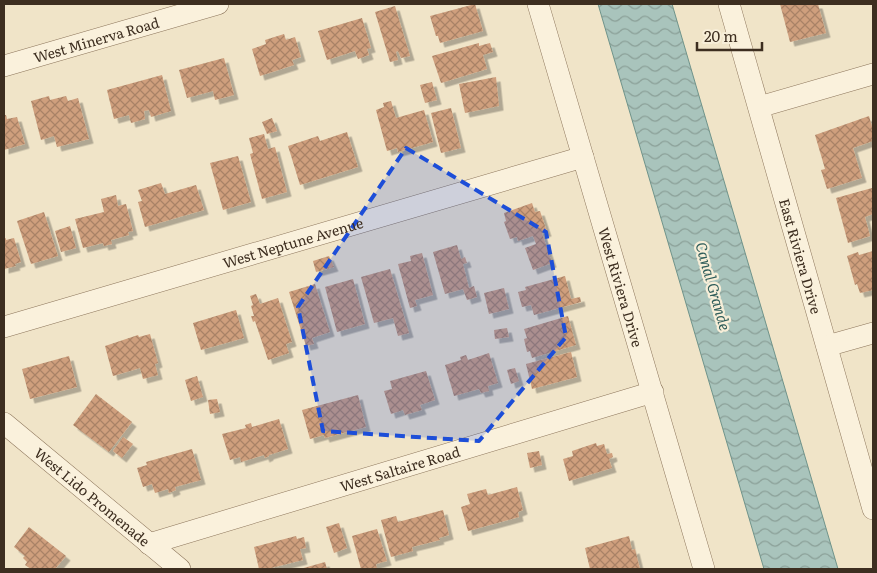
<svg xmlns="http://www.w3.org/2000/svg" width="877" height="573" font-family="Literata,serif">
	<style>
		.water { fill: url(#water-waves); stroke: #6f938a }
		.building { fill: url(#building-cross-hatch); filter: url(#shadow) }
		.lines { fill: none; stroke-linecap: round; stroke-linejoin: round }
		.street-casing { stroke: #8d765c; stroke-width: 22 }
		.street { stroke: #faf1dc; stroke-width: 21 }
		.marked { fill: #1d4ed8; fill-opacity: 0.2; stroke: #1d4ed8; stroke-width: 4; stroke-dasharray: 10 6; stroke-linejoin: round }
		.labels { text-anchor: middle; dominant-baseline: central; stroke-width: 4.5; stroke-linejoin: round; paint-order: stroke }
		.street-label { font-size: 14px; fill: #3d2e20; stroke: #f7eed8 }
		.water-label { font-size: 15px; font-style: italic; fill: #2f5d5a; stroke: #f7eed8 }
	</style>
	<defs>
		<pattern id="water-waves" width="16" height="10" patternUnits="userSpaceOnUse" patternTransform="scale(1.25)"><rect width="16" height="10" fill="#a9c4bc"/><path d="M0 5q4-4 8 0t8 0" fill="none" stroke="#8ba098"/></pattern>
		<pattern id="building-cross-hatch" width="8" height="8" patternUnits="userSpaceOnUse" patternTransform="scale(1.25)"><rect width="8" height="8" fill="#cf9f7d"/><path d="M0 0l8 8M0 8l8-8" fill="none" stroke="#a98266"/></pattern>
		<filter id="shadow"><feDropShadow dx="4.5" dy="4.5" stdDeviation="0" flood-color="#0004"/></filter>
	</defs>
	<rect width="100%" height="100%" fill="#f0e4c8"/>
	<path class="water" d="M598 4H672L838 569H764Z"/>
	<g class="building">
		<path d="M475 4 483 31 440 43 438 36H436L430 16Z"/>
		<path d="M780 4H818L826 33 790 42Z"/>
		<path d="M395 6 410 56 401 58 398 51 396 52 398 60 390 62 375 12Z"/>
		<path d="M362 18 371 48 367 49 369 55 358 59 355 51 327 60 318 31Z"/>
		<path d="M284 34 286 40 295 37 301 57 292 60 294 65 260 76 252 49 266 44 265 40Z"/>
		<path d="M479 43V46L490 43 493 52 483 55 487 69 441 83 432 56Z"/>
		<path d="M224 58 234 95 215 100 213 91 187 98 179 70Z"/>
		<path d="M162 75 171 111 151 117 149 110 144 111 145 119 131 123 129 115 114 119 107 90Z"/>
		<path d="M496 77 499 106 465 113 459 84Z"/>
		<path d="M432 82 437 100 425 103 420 85Z"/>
		<path d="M49 96 50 100 66 96 68 101 78 98 89 139 57 147 54 136 41 140 31 101Z"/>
		<path d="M391 101 396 118 424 110 433 142 398 152 397 148 387 151 376 110 384 107 383 103Z"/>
		<path d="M451 108 461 148 441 153 431 113Z"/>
		<path d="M4 115H6L7 119 17 117 25 144 4 150Z"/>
		<path d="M869 116 873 130V141L853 148 862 178 827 189 821 170 825 169 815 135Z"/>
		<path d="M272 118 277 131 267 134 262 122Z"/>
		<path d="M347 132 358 167 300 185 288 146 318 136 320 141Z"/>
		<path d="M264 134 268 149 275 147 287 192 262 199 250 154 253 153 249 138Z"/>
		<path d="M238 156 251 202 223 210 210 163Z"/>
		<path d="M161 183 165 194 196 185 204 210 145 227 138 202 142 201 138 190Z"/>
		<path d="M872 188 873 214 865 217 870 236 848 243 836 198Z"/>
		<path d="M116 195 118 206 126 204 133 231 128 232 129 235 111 240 112 244 104 246 103 243 83 248 75 219 104 212 101 199Z"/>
		<path d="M532 203 535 212 540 211 547 232 542 233 552 263 533 270 525 248 536 244 533 236 518 241 517 237 510 239 504 222 506 221 504 213Z"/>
		<path d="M44 212 58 256 31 264 17 221Z"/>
		<path d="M70 226 76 248 61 252 55 231Z"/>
		<path d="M6 238V240L14 238 21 262 15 264 16 266 4 269V239Z"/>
		<path d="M457 245 461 259 465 257 467 263 463 264 469 288 474 286 477 297 467 300 463 289 445 294 433 252Z"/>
		<path d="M873 251V279H872L873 290 860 293 857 284 855 285 847 256 858 252 859 255Z"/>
		<path d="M422 253 433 295 415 300 417 306 410 308 398 264 411 261 410 256Z"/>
		<path d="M329 256 334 267 316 272 313 261Z"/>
		<path d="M390 269 409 333 398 336 393 318 374 323 361 277Z"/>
		<path d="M565 276 571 299 580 297 581 302 534 315 531 305 522 307 518 292 526 290 525 287Z"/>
		<path d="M353 279 365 324 337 332 325 287Z"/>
		<path d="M315 284 330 332 312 338 314 344 306 346 289 292Z"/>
		<path d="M504 288 509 309 489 314 484 293Z"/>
		<path d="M256 294 260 304 278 298 292 342 286 344 289 353 268 360 255 321 253 322 251 316H254L251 306 253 305 250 296Z"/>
		<path d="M236 310 244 338 201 350 193 323Z"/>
		<path d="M568 316 576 345 532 358 530 351 527 352 524 339 527 338 524 329Z"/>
		<path d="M507 328 509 337 495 339 494 330Z"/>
		<path d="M150 334 158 363 155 364 158 375 143 379 140 368 113 376 105 346 138 335 139 337Z"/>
		<path d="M571 352 577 377 532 389 526 364Z"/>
		<path d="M489 353 498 383 488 386 489 391 481 393 479 389 454 396 445 365 461 360 460 357 466 355 468 360Z"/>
		<path d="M69 356 77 387 30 399 22 369Z"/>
		<path d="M515 368 519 381 511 384 507 370Z"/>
		<path d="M426 371 435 400 420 405 422 410 405 415 403 410 391 414 384 391 392 389 390 381Z"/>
		<path d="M197 376 203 397 191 401 185 380Z"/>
		<path d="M96 394 132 422 109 452 73 425Z"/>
		<path d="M358 395 366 427 325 438 324 435 310 439 302 410Z"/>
		<path d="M217 399 220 412 210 414 208 400Z"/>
		<path d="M279 419 288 449 269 455V456L265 458 264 455 241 462 240 457 230 460 222 434 246 428 245 425 251 423 252 427Z"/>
		<path d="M123 437 133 444 122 458 113 451Z"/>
		<path d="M596 443 597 446 604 444 607 454 612 453 613 457 609 459 612 468 569 481 563 459 573 456 572 451Z"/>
		<path d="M192 449 201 480 175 487 176 490 169 493 168 489 155 493 152 484 143 487 137 468 147 465 146 462Z"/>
		<path d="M539 451 542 465 530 468 527 453Z"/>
		<path d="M517 487 523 510 518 512 519 517 468 531 461 507 470 504 467 494 486 489 488 495Z"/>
		<path d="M443 510 449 535 439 538 440 540 412 547 413 551 391 557 381 520 396 516 398 522Z"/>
		<path d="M339 523 347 548 334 553 326 527Z"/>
		<path d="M29 527 66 556 55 569H31L25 565 27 562 23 558 25 556 14 547Z"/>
		<path d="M377 529 387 561 376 564 377 569H361L352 536Z"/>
		<path d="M296 536 297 539 304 537 306 548 300 549 303 560 267 569H259L254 547Z"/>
		<path d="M629 536 632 550 635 549 640 569H590L585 548Z"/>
		<path d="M325 562 327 569H300Z"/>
	</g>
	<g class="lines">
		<defs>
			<g id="street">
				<path id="s1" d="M538 4 704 569"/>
				<path id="s2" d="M729 4 873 509"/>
				<path id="s3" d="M4 66 218 4"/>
				<path d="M759 107 873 74"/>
				<path id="s4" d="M4 327 583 157"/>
				<path d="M827 346 873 333"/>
				<path id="s5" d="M4 423 180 569"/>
				<path id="s6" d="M149 544 653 392"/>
			</g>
		</defs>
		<use href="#street" class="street-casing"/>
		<use href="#street" class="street"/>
	</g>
	<path class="marked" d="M406 148 546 232 566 337 479 441 323 431 298 307Z"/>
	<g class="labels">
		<g class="street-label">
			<text stroke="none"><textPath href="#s3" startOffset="96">West Minerva Road</textPath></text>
			<text stroke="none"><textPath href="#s4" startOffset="301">West Neptune Avenue</textPath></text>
			<text stroke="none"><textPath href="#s2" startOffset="262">East Riviera Drive</textPath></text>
			<text stroke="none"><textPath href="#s1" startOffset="295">West Riviera Drive</textPath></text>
			<text stroke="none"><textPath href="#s6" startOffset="262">West Saltaire Road</textPath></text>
			<text stroke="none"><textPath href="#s5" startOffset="115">West Lido Promenade</textPath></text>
		</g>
		<g class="water-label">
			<text transform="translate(714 286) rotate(74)">Canal Grande</text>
		</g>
	</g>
	<rect width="877" height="573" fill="none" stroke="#3d2e20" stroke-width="10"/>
	<path d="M697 42v8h65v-8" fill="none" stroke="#3d2e20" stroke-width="2.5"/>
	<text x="704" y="42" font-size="15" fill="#3d2e20" stroke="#f7eed8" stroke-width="4" paint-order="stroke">20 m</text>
</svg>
